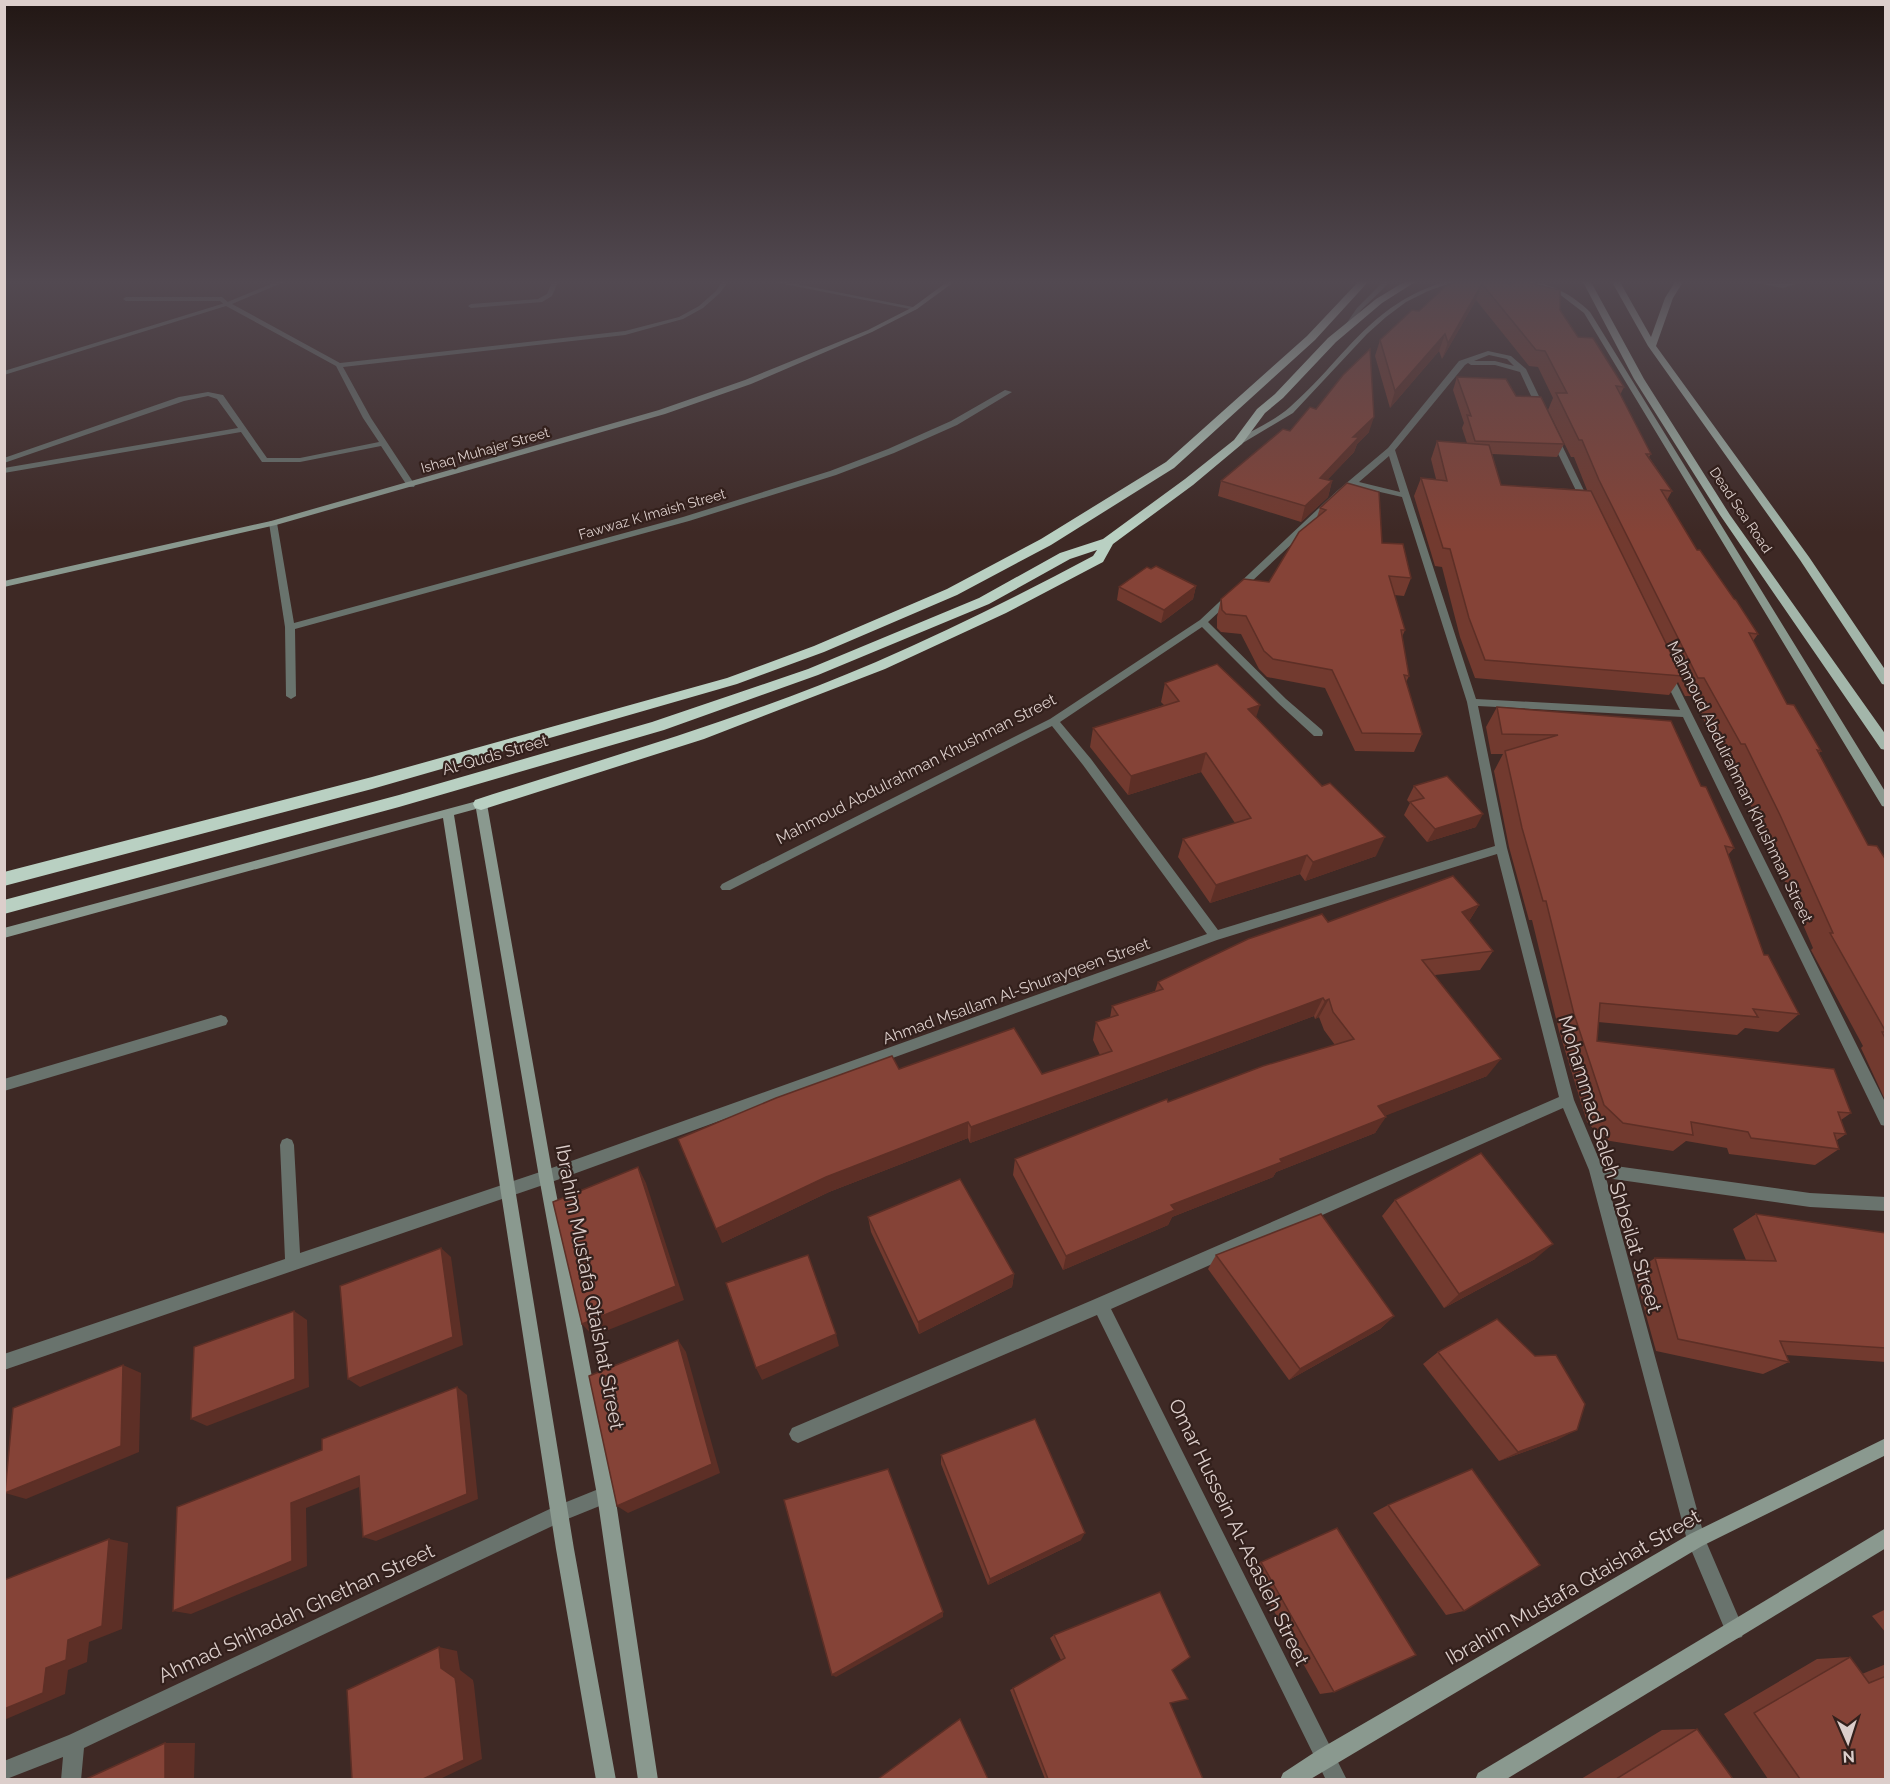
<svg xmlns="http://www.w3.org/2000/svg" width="1890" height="1784" font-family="Raleway,sans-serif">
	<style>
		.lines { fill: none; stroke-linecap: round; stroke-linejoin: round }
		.lane { fill: #69736d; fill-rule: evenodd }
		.street { fill: #69736d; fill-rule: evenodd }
		.secondary { fill: #8a998f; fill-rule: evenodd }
		.primary { fill: #a3b6aa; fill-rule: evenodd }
		.highway { fill: #b9d0c2; fill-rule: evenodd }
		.wall { fill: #723a2f }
		.shaded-wall { fill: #5d2f26 }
		.building { fill: #854337; stroke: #5d2f26; stroke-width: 1.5 }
		.labels { text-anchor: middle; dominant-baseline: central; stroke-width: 4.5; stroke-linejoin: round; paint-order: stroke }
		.far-street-label { font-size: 14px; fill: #dccecb; stroke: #33201c }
		.street-label { font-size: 16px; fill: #dccecb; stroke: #33201c }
		.near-street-label { font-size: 20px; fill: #dccecb; stroke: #33201c }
	</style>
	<rect width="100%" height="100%" fill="#3e2925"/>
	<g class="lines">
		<g class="lane">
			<path d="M1383 282H1390L1361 310 1349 328H1345L1344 327 1357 308Z"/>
			<path d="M1754 282 1783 284 1802 282 1783 288Z"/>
			<path d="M222 297 229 303V305H225L220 301H126L123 299 126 297Z"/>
		</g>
		<g class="street">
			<path d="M276 282H284L232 304 340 363 625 331 679 317 699 306 716 291 722 282H728L720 293 703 308 683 319 625 335 343 367 371 418 415 485 414 487H408L381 446 300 462H262L241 432 4 473V468L238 428 217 399 208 396 184 401 4 463V458L179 397 208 392 223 395 267 458H300L379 442 363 418 336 366 226 306 4 375V371L225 303Z"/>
			<path d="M552 282H558L552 296 542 302 471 308 468 306 471 304 538 299 547 294Z"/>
			<path d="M774 282H786L918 308 915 310Z"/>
			<path d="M1488 351 1511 356 1526 369 1546 411 1545 413 1538 411 1520 372 1495 365H1471L1468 363 1465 365 1395 450 1476 699 1680 710 1662 674 1667 671 1671 672 1886 1104V1126L1881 1125 1683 717 1478 706 1507 848 1574 1100 1601 1164 1810 1193 1886 1197V1211L1810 1207 1606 1178 1705 1539 1744 1630 1742 1637 1735 1639 1728 1637 1687 1540 1589 1170 1563 1108 1111 1309 1347 1780H1326L1097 1315 798 1443 792 1440 789 1434 792 1428 1095 1299 1559 1097 1497 854 1217 940 546 1184 4 1370V1354L285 1259 280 1145 282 1140 287 1138 292 1140 294 1145 300 1253 546 1170 1207 934 1083 765 1052 726 730 890H722L720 887 722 884 1050 719 1200 620 1337 491 1388 448 1459 361ZM1489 355 1507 359 1514 366 1495 361H1474ZM1389 456 1400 492 1359 482ZM1354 486 1402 497 1467 702 1495 846 1218 930 1091 759 1060 722 1202 627 1278 703 1314 736H1322L1323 733 1322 730 1286 699 1208 622Z"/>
			<path d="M1005 390 1012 392 957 425 894 453 836 475 689 521 295 629 296 696 291 699 286 696 285 627 269 523 270 521 277 523 294 623 683 517 830 471 888 449 951 421Z"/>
			<path d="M1550 433 1557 435 1590 503 1589 505 1582 503 1549 435Z"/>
			<path d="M221 1015 226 1017 228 1021 226 1025 4 1091V1079Z"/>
			<path d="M606 1486 612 1489 615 1495 612 1501 565 1520 84 1748 81 1780H61L63 1757 4 1780V1761L69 1735 554 1507Z"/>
		</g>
		<g class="secondary">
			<path d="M947 282H954L917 309 872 332 751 384 665 414 276 525 4 587V581L271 521 659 410 745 380 868 330 913 307Z"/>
			<path d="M1444 282H1453L1428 291 1406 302 1386 317 1367 334 1293 413 1241 444H1235V440C1254 430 1274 421 1290 407 1344 360 1369 305 1444 282Z"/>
			<path d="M1525 282C1550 282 1573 295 1590 312L1886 793V807L1882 806 1584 313 1558 293Z"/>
			<path d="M481 800 487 804 553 1177 615 1495 658 1780H638L597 1495 539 1177 476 809 454 815 574 1549 616 1780H596L556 1549 443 818 4 938V928Z"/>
			<path d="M1886 1438V1455L1702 1546 1309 1780H1280L1283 1773 1318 1750 1690 1534Z"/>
			<path d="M1886 1528V1548L1505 1780H1475L1478 1773Z"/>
		</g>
		<g class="primary">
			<path d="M1583 282H1591L1644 379 1730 515 1886 735V750L1881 749 1720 515 1634 379Z"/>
			<path d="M1612 282H1620L1651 337 1665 298 1675 282H1683L1673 298 1656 346 1809 557 1886 671V685L1882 684 1800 560 1648 346Z"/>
		</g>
		<g class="highway">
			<path d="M1358 282H1368L1315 340 1174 468 1051 545 957 595 824 652 737 684 372 789 4 886V872L372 777 727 678 814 646 947 589 1041 539 1166 462 1307 336Z"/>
			<path d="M1404 282H1415L1382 303 1336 342 1283 398 1265 413 1242 444 1193 485 1113 544 1103 562 1006 613 885 669 704 739 481 810 475 808 473 804 475 800C609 757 746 718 876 662 950 630 1022 594 1093 556L1097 550 1070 559 989 604 818 675 664 730 399 807 4 914V900L399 795 652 722 808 669 979 598 1060 553 1103 539 1185 479 1234 440 1257 409 1275 394 1328 338 1376 299Z"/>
		</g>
	</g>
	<g class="wall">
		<path d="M1503 282 1560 310 1578 337 1624 387 1620 395 1651 454 1649 457 1672 491 1667 500 1697 550 1758 634 1753 641 1787 704 1821 751 1819 753 1868 845 1886 860V1102L1861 1048 1863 1046 1811 950 1813 948 1764 833 1730 762H1726L1691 696H1685L1678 682 1669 695 1475 678 1460 637 1442 567 1435 566 1414 496 1421 478 1436 479 1431 459 1437 441 1467 443 1462 428 1464 423 1453 390 1457 377 1516 396 1564 444 1557 457 1492 454 1501 485 1587 490 1574 457H1571L1548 410 1553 398 1538 367 1529 366 1476 300 1442 359 1439 351 1390 408 1375 356 1380 340 1419 311 1446 286Z"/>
		<path d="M1290 431 1369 432 1357 444 1354 452 1327 480 1332 481 1328 497 1301 522 1218 496 1221 481Z"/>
		<path d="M1347 483 1382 543 1411 578 1404 596 1394 595 1405 630 1402 637 1409 676 1406 682 1422 734 1414 752 1355 751 1325 688 1267 677 1259 669 1241 634 1221 632 1217 628V617L1221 599 1269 582 1317 517 1320 508Z"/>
		<path d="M1151 569 1196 586 1193 599 1161 623 1117 600 1119 587Z"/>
		<path d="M1165 683 1256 718 1376 856 1305 881 1300 874 1210 903 1178 857 1183 839 1235 823 1201 772 1128 795 1090 747 1093 728 1164 705 1161 702Z"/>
		<path d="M1497 707 1701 786 1734 848 1728 855 1764 955 1799 1014 1778 1032 1745 1028 1737 1035 1598 1022 1597 1041 1851 1113 1841 1120 1846 1134 1837 1140 1839 1149 1815 1165 1729 1154 1727 1148 1686 1141 1673 1151 1604 1140 1587 1122 1559 1031 1532 920H1529L1509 847 1494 771 1503 754H1491L1486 727Z"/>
		<path d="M1414 786 1476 827 1427 842 1404 815 1410 803 1407 800Z"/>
		<path d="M1479 905 1469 921 1493 951 1480 970 1435 975 1487 1076 1386 1115 1375 1133 1276 1172 1273 1177 1172 1217 1168 1225 1063 1270 1013 1175 1015 1159 1168 1102 1335 1045 1324 1030 1319 1017 1315 1019 1314 1016 970 1143 968 1138 829 1192 722 1243 899 1069 1042 1074 1100 1055 1093 1040 1096 1022 1110 1018 1112 1006 1155 991 1158 982 1328 922Z"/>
		<path d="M1395 1200 1535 1259 1444 1308 1382 1216Z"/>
		<path d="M1756 1214 1886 1233V1362L1786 1355 1789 1362 1763 1374 1656 1351 1634 1272 1655 1258 1746 1260 1733 1229Z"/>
		<path d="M868 1217 1014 1274 1012 1287 919 1334 871 1232Z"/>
		<path d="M1216 1255 1394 1316 1380 1329 1289 1380 1208 1269Z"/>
		<path d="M1438 1352 1535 1356 1557 1440 1499 1461 1423 1364Z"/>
		<path d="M941 1455 1081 1540 988 1585 941 1464Z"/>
		<path d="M1388 1505 1464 1611 1446 1615 1373 1513Z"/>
		<path d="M1261 1562 1334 1692 1320 1694 1250 1568Z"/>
		<path d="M1886 1609V1633L1872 1616Z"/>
		<path d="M1054 1635 1172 1670 1170 1703 1203 1779H1045L1010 1690 1061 1660 1050 1638Z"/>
		<path d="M1850 1657 1862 1674 1886 1664V1779H1768L1724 1714 1817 1659Z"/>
		<path d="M1697 1729 1733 1779H1581L1662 1730Z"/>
	</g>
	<g class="shaded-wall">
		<path d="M1482 284 1476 300 1442 359 1448 343Z"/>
		<path d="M1445 334 1439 351 1390 408 1395 391Z"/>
		<path d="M1374 417 1369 432 1357 444 1354 452 1315 493 1320 478 1353 437Z"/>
		<path d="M1332 481 1328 497 1301 522 1305 506Z"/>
		<path d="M1196 586 1193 599 1161 623 1164 610Z"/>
		<path d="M1260 705 1254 724 1248 709Z"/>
		<path d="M1206 753 1201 772 1128 795 1131 776Z"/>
		<path d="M1483 814 1476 827 1427 842 1435 829Z"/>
		<path d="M1385 837 1376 856 1305 881 1313 862Z"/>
		<path d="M1307 855 1300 874 1210 903 1216 885Z"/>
		<path d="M1479 905 1467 924 1462 912Z"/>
		<path d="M1323 998 1314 1016 970 1143 971 1127Z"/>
		<path d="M1329 999 1319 1017 1315 1019 1325 1001Z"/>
		<path d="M1501 1059 1487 1076 1367 1123 1378 1106Z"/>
		<path d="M1386 1117 1375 1133 1276 1172 1273 1177 1172 1217 1168 1225 1063 1270 1066 1256 1171 1205 1280 1159Z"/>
		<path d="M968 1122V1138L829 1192 722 1243 716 1229 826 1177Z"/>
		<path d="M638 1167 646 1183 684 1300 593 1336 582 1324Z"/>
		<path d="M1553 1244 1535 1259 1444 1308 1459 1294Z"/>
		<path d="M441 1248 451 1257 463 1345 360 1387 348 1379Z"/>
		<path d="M1014 1274 1012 1287 919 1334 918 1322Z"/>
		<path d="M294 1311 307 1320 309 1387 207 1426 191 1419Z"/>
		<path d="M1394 1316 1380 1329 1289 1380 1300 1369Z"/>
		<path d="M836 1334 839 1346 762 1380 756 1368Z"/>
		<path d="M678 1340 686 1352 720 1473 628 1513 617 1506Z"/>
		<path d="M123 1365 141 1373 139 1452 26 1499 5 1493Z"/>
		<path d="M457 1387 467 1395 478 1499 376 1541 363 1537Z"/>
		<path d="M1577 1430 1557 1440 1499 1461 1518 1452Z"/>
		<path d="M359 1476 372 1482 306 1508 307 1566 191 1614 173 1611 291 1503Z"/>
		<path d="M1085 1533 1081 1540 988 1585 990 1579Z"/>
		<path d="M109 1539 128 1543 122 1629 89 1642 87 1662 68 1670 65 1694 4 1720V1709L46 1668 68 1640Z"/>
		<path d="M943 1612V1617L836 1677 832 1675Z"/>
		<path d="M439 1647 457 1651 460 1670 473 1680 474 1685 482 1759 440 1779H423L441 1668Z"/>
		<path d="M165 1743H195L194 1779H165Z"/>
	</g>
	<g class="building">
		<path d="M1455 282H1503L1512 285 1515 282H1525L1560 290V310L1578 337 1593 338 1624 387 1616 386 1651 454H1646L1672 491 1661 490 1697 550H1700L1734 599 1736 600 1758 634 1749 633 1787 704 1794 705 1821 751 1817 750 1868 845 1877 846 1886 860V1032L1830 933H1833L1780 815 1745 744H1741L1704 678H1698L1599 480 1582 440H1579L1556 393H1567L1545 351 1536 350 1482 284 1448 343 1445 334 1395 391 1380 340 1412 310 1419 311 1446 286Z"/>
		<path d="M1370 349 1374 417 1353 437H1359L1320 478 1332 481 1305 506 1221 481 1283 429 1290 431 1310 407 1316 409 1343 375Z"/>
		<path d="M1457 377 1506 379 1516 396 1541 397 1564 444 1475 441 1467 415 1471 416Z"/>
		<path d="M1437 441 1489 445 1501 485 1591 491 1682 676 1485 660 1469 618 1450 549 1443 548 1421 478 1447 481Z"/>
		<path d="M1347 483 1379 492 1382 543 1403 544 1411 578 1389 576 1405 630H1401L1409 676 1404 675 1422 734 1362 733 1332 670 1273 659 1264 651 1246 616 1226 614 1222 610 1221 599 1244 579 1269 582 1299 532 1326 510 1320 508Z"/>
		<path d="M1156 566 1196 586 1164 610 1119 587 1147 567 1151 569Z"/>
		<path d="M1217 664 1260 705 1248 709 1322 786 1330 783 1385 837 1313 862 1307 855 1216 885 1183 839 1251 818 1206 753 1131 776 1093 728 1179 701 1165 683Z"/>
		<path d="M1497 707 1671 721 1701 786 1706 787 1734 848 1725 846 1764 955H1768L1799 1014 1753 1009 1758 1017 1600 1003 1597 1041 1834 1069 1851 1113 1838 1112 1846 1134 1834 1133 1839 1149 1751 1138 1748 1132 1691 1122 1693 1135 1623 1123 1604 1105 1574 1014 1546 901H1543L1522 828 1505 751 1558 735 1502 734Z"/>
		<path d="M1447 776 1483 814 1435 829 1410 802 1424 798 1414 786Z"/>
		<path d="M1453 876 1479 905 1462 912 1493 951 1422 960 1501 1059 1378 1106 1386 1117 1280 1159 1282 1162 1171 1205 1175 1210 1066 1256 1015 1159 1167 1099 1168 1102 1263 1066 1354 1039 1333 1012 1329 999 1325 1001 1323 998 1299 1007 971 1127 968 1122 826 1177 716 1229 678 1139 776 1098 892 1056 899 1069 1014 1028 1042 1074 1112 1051 1096 1022 1118 1015 1112 1006 1163 989 1158 982 1248 939 1322 914 1328 922Z"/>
		<path d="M1882 1032H1886V1040Z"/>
		<path d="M1481 1153 1553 1244 1459 1294 1395 1200Z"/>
		<path d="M638 1167 676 1286 582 1324 553 1202Z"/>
		<path d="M960 1179 1014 1274 918 1322 868 1217Z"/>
		<path d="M1321 1214 1394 1316 1300 1369 1216 1255Z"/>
		<path d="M1756 1214 1886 1233V1348L1780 1341 1789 1362 1678 1339 1655 1258 1776 1261Z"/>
		<path d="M441 1248 453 1337 348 1379 340 1286Z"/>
		<path d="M808 1255 836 1334 756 1368 726 1283Z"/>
		<path d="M294 1311 295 1379 191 1419 194 1347Z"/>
		<path d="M1497 1319 1535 1356 1556 1355 1585 1404 1577 1430 1518 1452 1438 1352Z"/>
		<path d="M678 1340 712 1464 617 1506 589 1376Z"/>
		<path d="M123 1365 121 1446 5 1493 13 1408Z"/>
		<path d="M457 1387 467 1494 363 1537 359 1476 291 1503 292 1561 173 1611 177 1507 322 1450V1439Z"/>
		<path d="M1035 1419 1085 1533 990 1579 941 1455Z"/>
		<path d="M888 1469 943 1612 832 1675 784 1500Z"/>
		<path d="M1472 1469 1540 1565 1464 1611 1388 1505Z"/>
		<path d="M1337 1528 1416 1655 1334 1692 1261 1562Z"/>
		<path d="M109 1539 102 1626 68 1640 66 1660 46 1668 43 1693 4 1709V1580Z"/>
		<path d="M1160 1592 1190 1657 1172 1670 1188 1699 1170 1703 1203 1779H1048L1013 1688 1065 1658 1054 1635Z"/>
		<path d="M439 1647 441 1668 455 1678 456 1683 464 1760 423 1779H352L347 1690Z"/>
		<path d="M1850 1657 1869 1683 1886 1676V1779H1800L1754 1713Z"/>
		<path d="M960 1719 988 1779H878Z"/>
		<path d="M1697 1729 1733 1779H1616Z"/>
		<path d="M165 1743V1779H86Z"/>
	</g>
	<linearGradient id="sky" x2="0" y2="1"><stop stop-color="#221714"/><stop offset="0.53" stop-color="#524951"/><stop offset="1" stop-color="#524951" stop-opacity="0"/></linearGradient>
	<rect width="1890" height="532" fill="url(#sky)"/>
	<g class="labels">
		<g class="far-street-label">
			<text transform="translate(485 450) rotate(-16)">Ishaq Muhajer Street</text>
			<text transform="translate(1741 510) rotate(56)">Dead Sea Road</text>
			<text transform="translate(652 514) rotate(-16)">Fawwaz K Imaish Street</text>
		</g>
		<g class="street-label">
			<text transform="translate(495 755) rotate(-16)">Al-Quds Street</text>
			<text transform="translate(916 769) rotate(-27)">Mahmoud Abdulrahman Khushman Street</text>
			<text transform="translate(1740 782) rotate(64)">Mahmoud Abdulrahman Khushman Street</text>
			<text transform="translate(1016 991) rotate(-20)">Ahmad Msallam Al-Shurayqeen Street</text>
		</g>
		<g class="near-street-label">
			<text transform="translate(1610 1164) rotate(73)">Mohammad Saleh Shbeilat Street</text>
			<text transform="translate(590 1287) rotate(79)">Ibrahim Mustafa Qtaishat Street</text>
			<text transform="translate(1239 1532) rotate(64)">Omar Hussein Al-Asasleh Street</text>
			<text transform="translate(1573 1587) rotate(-30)">Ibrahim Mustafa Qtaishat Street</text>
			<text transform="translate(296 1613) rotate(-25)">Ahmad Shihadah Ghethan Street</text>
		</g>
	</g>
	<rect width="1890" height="1784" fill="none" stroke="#dccecb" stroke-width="12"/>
	<g transform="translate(1848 1742) rotate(177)" stroke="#33201c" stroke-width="4.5" paint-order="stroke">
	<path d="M0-4.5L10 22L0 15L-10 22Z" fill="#dccecb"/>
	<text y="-9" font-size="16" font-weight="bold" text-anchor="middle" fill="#dccecb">N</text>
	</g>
</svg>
